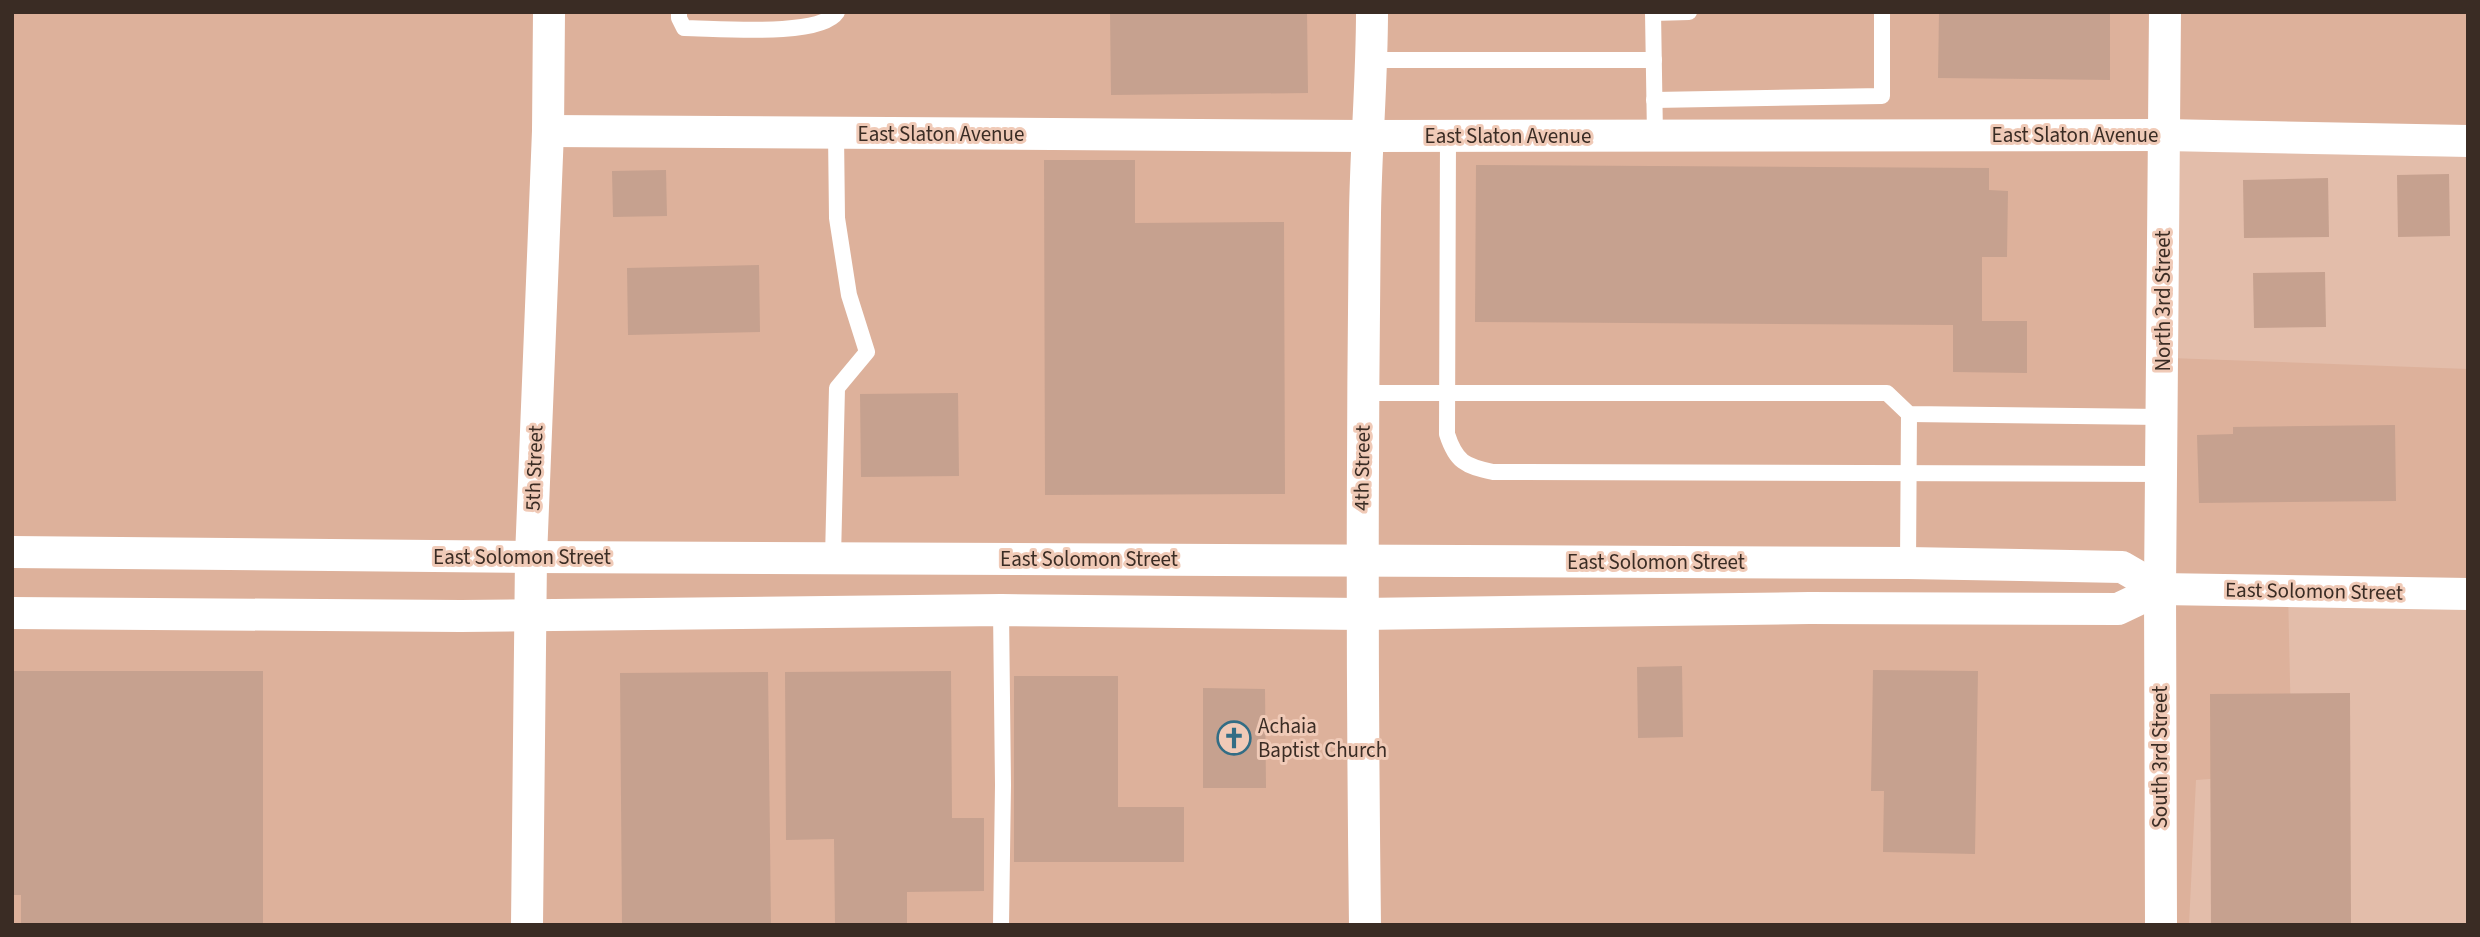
<svg xmlns="http://www.w3.org/2000/svg" width="2480" height="937" font-family="'Source Sans 3',sans-serif">
	<style>
		.built { fill: #ddb19b }
		.building { fill: #c6a18f }
		.lines { fill: none; stroke-linecap: round; stroke-linejoin: round }
		.service { stroke: #fff; stroke-width: 16 }
		.minor { stroke: #fff; stroke-width: 32 }
		.labels { text-anchor: middle; dominant-baseline: central; stroke-width: 6; stroke-linejoin: round; paint-order: stroke }
		.street-label { font-size: 21px; fill: #3a2c24; stroke: #f0cab7 }
		.poi-label { font-size: 21px; fill: #3a2c24; stroke: #f0cab7; text-anchor: start }
	</style>
	<rect width="100%" height="100%" fill="#e3bdaa"/>
	<path class="built" d="M12 12H2468V157L2179 151 2170 358 2468 369V587L2288 590 2292 773 2196 780 2189 925H12Z"/>
	<g class="building">
		<path d="M1110 12H1307L1308 93 1111 95Z"/>
		<path d="M1939 12H2110V80L1938 78Z"/>
		<path d="M1044 160H1135V223L1284 222 1285 494 1045 495Z"/>
		<path d="M1476 165 1989 168V190L2008 191 2007 257H1982V321H2027V373L1953 372V325L1475 322Z"/>
		<path d="M666 170 667 216 613 217 612 171Z"/>
		<path d="M2449 174 2450 236 2398 237 2397 175Z"/>
		<path d="M2328 178 2329 237 2244 238 2243 180Z"/>
		<path d="M759 265 760 332 628 335 627 268Z"/>
		<path d="M2325 272 2326 327 2254 328 2253 273Z"/>
		<path d="M958 393 959 476 861 477 860 394Z"/>
		<path d="M2395 425 2396 501 2199 503 2197 435 2233 434V427Z"/>
		<path d="M1682 666 1683 737 1638 738 1637 667Z"/>
		<path d="M1873 670 1978 671 1975 854 1883 852 1884 791H1871Z"/>
		<path d="M12 671H263V925H21V895H12Z"/>
		<path d="M951 671 952 818H984V891L907 892V925H835L834 839 786 840 785 672Z"/>
		<path d="M768 672 771 925H622L620 673Z"/>
		<path d="M1014 676H1118V807H1184V862H1014Z"/>
		<path d="M1203 688 1265 689 1266 788H1203Z"/>
		<path d="M2350 693 2351 925H2211L2210 694Z"/>
	</g>
	<g class="lines">
		<g class="service">
			<path d="M679 12V18L684 28C715 28 820 38 837 12"/>
			<path d="M1653 12 1655 136"/>
			<path d="M1653 13 1689 12"/>
			<path d="M1372 60H1654"/>
			<path d="M1654 100 1882 96V12"/>
			<path d="M1448 135 1447 434C1456 462 1465 466 1493 472L2163 474"/>
			<path d="M1363 393H1887L1909 414 2162 417"/>
			<path d="M833 558 837 388 867 352 849 295 837 218 836 133"/>
			<path d="M1908 563 1909 414"/>
			<path d="M1001 610 1003 785 1001 925"/>
		</g>
		<g class="minor">
			<path d="M548 131 1366 136 2164 135 2468 141"/>
			<path d="M12 552 531 557 1908 563 2122 567 2160 589"/>
			<path d="M12 613 461 616 1001 610 1361 614 1809 608 2118 609 2160 589 2468 594"/>
			<path d="M527 925 531 557 548 131 549 12"/>
			<path d="M1365 925C1362 688 1362 451 1365 214 1366 146 1372 79 1372 12"/>
			<path d="M2161 925 2160 589 2165 12"/>
		</g>
	</g>
	<defs>
		<symbol id="church-ring" viewBox="-11 -11 22 22"><circle r="9.5" fill="#f0cab7" stroke="#326d85" stroke-width="1.5"/><path d="M-1.2-6h2.4v3.5h3.3v2.4h-3.3V6h-2.4V-.1h-3.3v-2.4h3.3Z" fill="#326d85"/></symbol>
	</defs>
	<g fill-rule="evenodd">
		<use href="#church-ring" x="1215" y="719" width="38" height="38"/>
	</g>
	<g class="labels">
		<g class="street-label">
			<text x="941" y="134">East Slaton Avenue</text>
			<text x="2075" y="135">East Slaton Avenue</text>
			<text x="1508" y="136">East Slaton Avenue</text>
			<text transform="translate(2163 301) rotate(-90)">North 3rd Street</text>
			<text transform="translate(534 468) rotate(-88)">5th Street</text>
			<text transform="translate(1362 468) rotate(-89)">4th Street</text>
			<text x="522" y="557">East Solomon Street</text>
			<text x="1089" y="559">East Solomon Street</text>
			<text x="1656" y="562">East Solomon Street</text>
			<text transform="translate(2314 591) rotate(1)">East Solomon Street</text>
			<text transform="translate(2160 757) rotate(-90)">South 3rd Street</text>
		</g>
		<g class="poi-label">
			<text x="1258" y="726">Achaia<tspan x="1258" dy="24">Baptist Church</tspan></text>
		</g>
	</g>
	<rect width="2480" height="937" fill="none" stroke="#3a2c24" stroke-width="28"/>
</svg>
